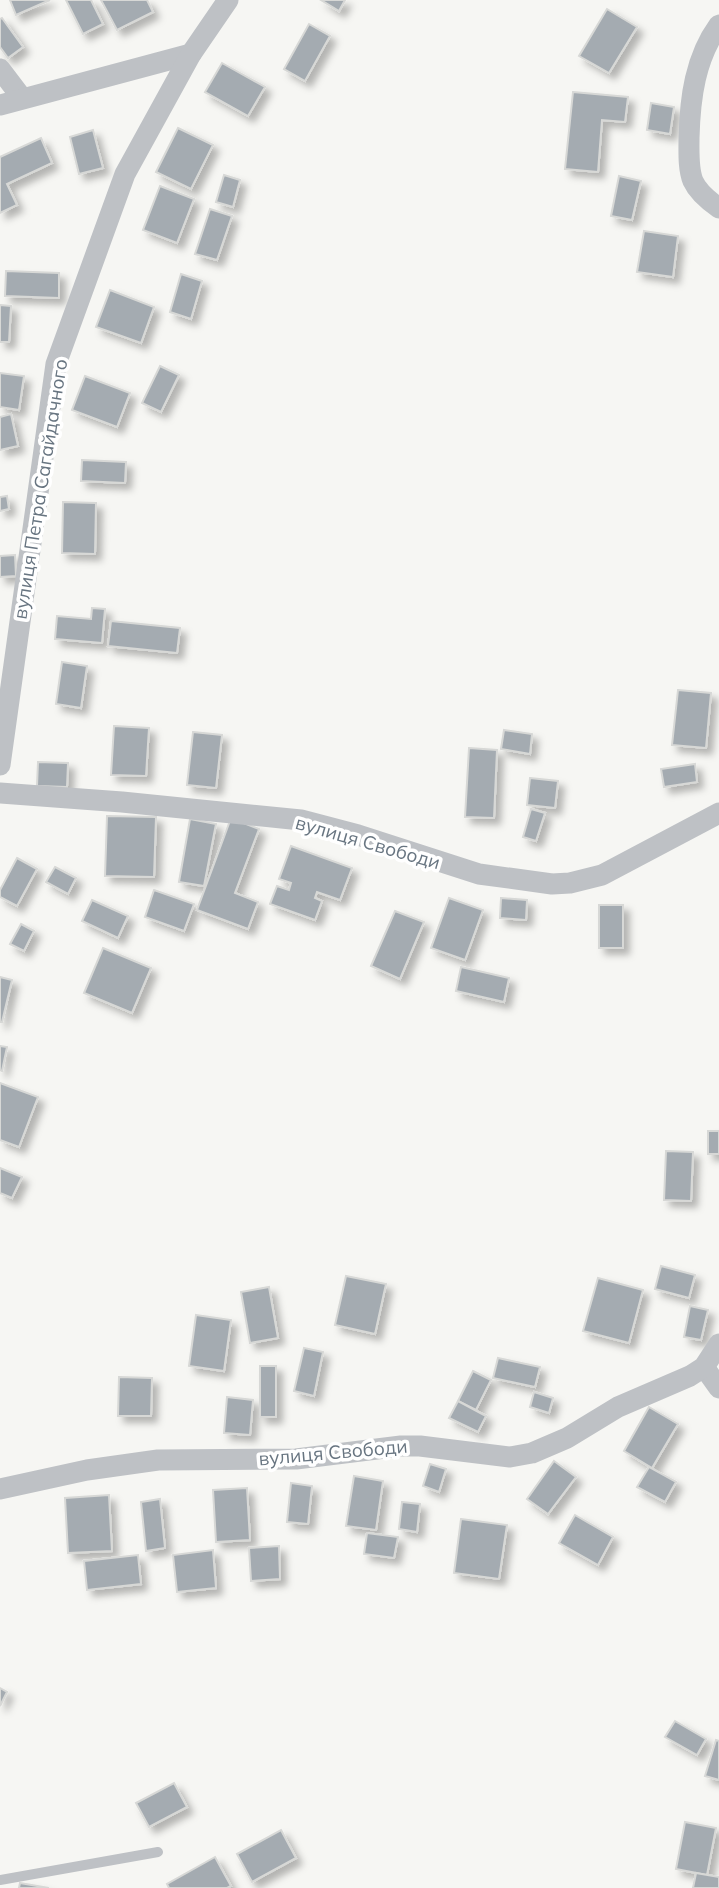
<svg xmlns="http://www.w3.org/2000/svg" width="719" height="1888" font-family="Mulish,sans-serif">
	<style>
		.building { fill: #a4abb1; stroke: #d7d8d6; stroke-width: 2; filter: url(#shadow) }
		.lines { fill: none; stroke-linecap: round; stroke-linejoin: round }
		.lane { stroke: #bec1c5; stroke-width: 10 }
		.street { stroke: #bec1c5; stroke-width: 21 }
		.labels { text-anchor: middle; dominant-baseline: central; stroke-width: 7; stroke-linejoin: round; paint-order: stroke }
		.street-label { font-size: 19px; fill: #687581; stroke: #fff }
	</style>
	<defs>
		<filter id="shadow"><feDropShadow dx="6" dy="6" stdDeviation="3.5" flood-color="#0004"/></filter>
	</defs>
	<rect width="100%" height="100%" fill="#f6f6f3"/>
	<g class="building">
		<path d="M10 0H50L16 15Z"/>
		<path d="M66 0H91L103 24 83 34Z"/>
		<path d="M101 0H147L153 12 117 30Z"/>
		<path d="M321 0H345L339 11Z"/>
		<path d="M607 9 637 27 609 73 579 56Z"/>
		<path d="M2 18 23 47 8 58 0 47V19Z"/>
		<path d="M309 24 330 36 305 81 284 69Z"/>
		<path d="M222 63 265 87 248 116 205 92Z"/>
		<path d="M573 92 628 97 625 122 602 120 598 172 565 169Z"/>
		<path d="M651 103 674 107 670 134 647 130Z"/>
		<path d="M178 128 213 145 191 189 156 172Z"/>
		<path d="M93 130 103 168 79 174 70 137Z"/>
		<path d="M41 138 52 163 7 184 17 205 0 213V157Z"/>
		<path d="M224 175 240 180 233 207 216 202Z"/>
		<path d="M619 176 641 181 632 220 611 216Z"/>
		<path d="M160 186 194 199 177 243 143 230Z"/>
		<path d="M210 209 232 216 217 260 195 254Z"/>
		<path d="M644 231 678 236 673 277 637 272Z"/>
		<path d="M6 271 59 273V298L5 296Z"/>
		<path d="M181 274 202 281 191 319 170 312Z"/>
		<path d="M110 290 154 307 141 343 96 327Z"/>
		<path d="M0 305 11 306 9 342H0Z"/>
		<path d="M160 366 179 375 161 412 142 403Z"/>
		<path d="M0 373 24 376 19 410 0 407Z"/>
		<path d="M85 376 130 393 117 427 72 410Z"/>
		<path d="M11 414 18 446 0 450V417Z"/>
		<path d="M82 460 126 462 125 483 81 481Z"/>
		<path d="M7 496 9 509 0 511V497Z"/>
		<path d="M63 502 96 503 95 554 62 553Z"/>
		<path d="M15 555 16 576 0 577V556Z"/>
		<path d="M92 608 105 609 102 643 55 639 57 616 91 619Z"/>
		<path d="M111 621 180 628 177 653 108 646Z"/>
		<path d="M62 662 87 666 81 708 56 704Z"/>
		<path d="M678 690 711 693 706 748 672 745Z"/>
		<path d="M114 726 149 728 146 776 111 775Z"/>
		<path d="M504 730 532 734 530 754 501 749Z"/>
		<path d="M193 732 222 735 216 788 187 785Z"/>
		<path d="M469 748 497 750 494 818 465 817Z"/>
		<path d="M38 762 68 763 67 787 37 786Z"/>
		<path d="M695 764 697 782 664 787 661 769Z"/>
		<path d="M530 778 558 781 555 808 527 805Z"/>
		<path d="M531 809 545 813 536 841 523 837Z"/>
		<path d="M107 816 156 817 154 877 105 876Z"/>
		<path d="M231 818 259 829 235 893 258 902 248 929 197 910Z"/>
		<path d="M190 819 216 824 204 886 179 882Z"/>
		<path d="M291 846 352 868 340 900 317 892 315 898 322 901 315 920 270 904 277 886 289 890 291 883 279 879Z"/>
		<path d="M17 858 37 869 17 906 0 897V890Z"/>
		<path d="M55 867 76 878 68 894 46 882Z"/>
		<path d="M154 890 194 904 184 931 145 917Z"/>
		<path d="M449 898 483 910 465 960 431 948Z"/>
		<path d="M501 898 527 900 526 920 500 918Z"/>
		<path d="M92 900 128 916 118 938 82 921Z"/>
		<rect x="599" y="905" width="24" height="43"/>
		<path d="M395 911 424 922 400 979 371 966Z"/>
		<path d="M21 924 34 931 24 951 10 944Z"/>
		<path d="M103 948 151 968 132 1013 84 993Z"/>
		<path d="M461 967 509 978 504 1002 456 991Z"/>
		<path d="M0 977 12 980 2 1022H0Z"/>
		<path d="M0 1046 7 1047 2 1071 0 1070Z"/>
		<path d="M0 1083 38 1097 19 1147 0 1140Z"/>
		<rect x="708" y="1131" width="11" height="23"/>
		<path d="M666 1151 693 1152 691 1201 664 1200Z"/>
		<path d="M0 1168 22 1177 12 1198 0 1193Z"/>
		<path d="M661 1266 695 1275 689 1298 655 1289Z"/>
		<path d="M346 1276 386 1284 375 1334 335 1325Z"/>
		<path d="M598 1278 643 1290 629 1343 583 1331Z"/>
		<path d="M269 1287 278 1338 250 1343 241 1292Z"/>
		<path d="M690 1306 708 1310 701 1340 684 1337Z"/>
		<path d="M196 1315 231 1320 224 1371 189 1366Z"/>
		<path d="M304 1348 323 1352 314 1396 294 1391Z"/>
		<path d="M498 1358 540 1367 535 1387 493 1378Z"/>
		<rect x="260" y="1366" width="16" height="51"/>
		<path d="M473 1371 491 1380 476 1410 458 1401Z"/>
		<path d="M119 1377 152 1378 151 1416H118Z"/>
		<path d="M534 1392 553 1398 549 1413 530 1407Z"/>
		<path d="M227 1397 253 1400 250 1435 224 1433Z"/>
		<path d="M458 1401 486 1416 478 1432 449 1418Z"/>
		<path d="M649 1407 678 1424 652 1468 624 1451Z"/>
		<path d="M554 1461 576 1477 548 1514 527 1499Z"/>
		<path d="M430 1464 446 1469 439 1492 423 1486Z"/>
		<path d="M649 1467 676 1482 665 1502 637 1487Z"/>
		<path d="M354 1476 383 1481 376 1530 346 1526Z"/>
		<path d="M291 1483 312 1486 308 1524 287 1522Z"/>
		<path d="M247 1488 250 1540 216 1542 213 1490Z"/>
		<path d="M109 1495 112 1551 68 1553 65 1498Z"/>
		<path d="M160 1499 165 1548 146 1551 141 1502Z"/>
		<path d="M402 1502 420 1504 417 1532 399 1529Z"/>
		<path d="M575 1515 613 1537 598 1565 559 1543Z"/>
		<path d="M461 1519 507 1525 499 1579 454 1573Z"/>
		<path d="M367 1533 398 1537 394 1558 364 1554Z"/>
		<path d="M279 1546 280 1579 251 1581 249 1548Z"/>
		<path d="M213 1550 216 1588 177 1592 173 1555Z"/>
		<path d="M138 1555 141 1584 87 1590 84 1561Z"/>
		<path d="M0 1688 7 1692 0 1706Z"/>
		<path d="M675 1721 706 1739 697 1755 665 1737Z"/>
		<path d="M716 1740 719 1741V1780L705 1776Z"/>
		<path d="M174 1783 187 1807 149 1827 136 1803Z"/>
		<path d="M685 1822 716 1828 707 1875 676 1869Z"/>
		<path d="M281 1830 296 1858 252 1882 237 1854Z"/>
		<path d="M215 1857 231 1886 227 1888H169L167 1884Z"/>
		<path d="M696 1873 719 1877V1888H693Z"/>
		<path d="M20 1883 49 1888H19Z"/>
	</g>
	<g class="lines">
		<path class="lane" d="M0 1880 158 1852"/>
		<g class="street">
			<path d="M719 25C695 58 690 98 689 138 689 151 688 169 693 181 698 192 709 201 719 208"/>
			<path d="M0 69 22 98"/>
			<path d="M0 105 191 54"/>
			<path d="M0 765 56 364 125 174 191 54 228 0"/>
			<path d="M0 793 122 802 301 820 358 835 479 874 552 884 570 883 602 875 719 813"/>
			<path d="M704 1367 719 1388"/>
			<path d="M0 1489 87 1470 158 1460 296 1459 401 1446H420L510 1457 532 1453 567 1438 618 1407 690 1376 704 1367 719 1344"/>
		</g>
	</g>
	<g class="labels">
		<g class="street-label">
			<text transform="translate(40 489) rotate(-81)">вулиця Петра Сагайдачного</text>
			<text transform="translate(368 842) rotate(16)">вулиця Свободи</text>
			<text transform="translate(333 1452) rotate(-5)">вулиця Свободи</text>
		</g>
	</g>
</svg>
